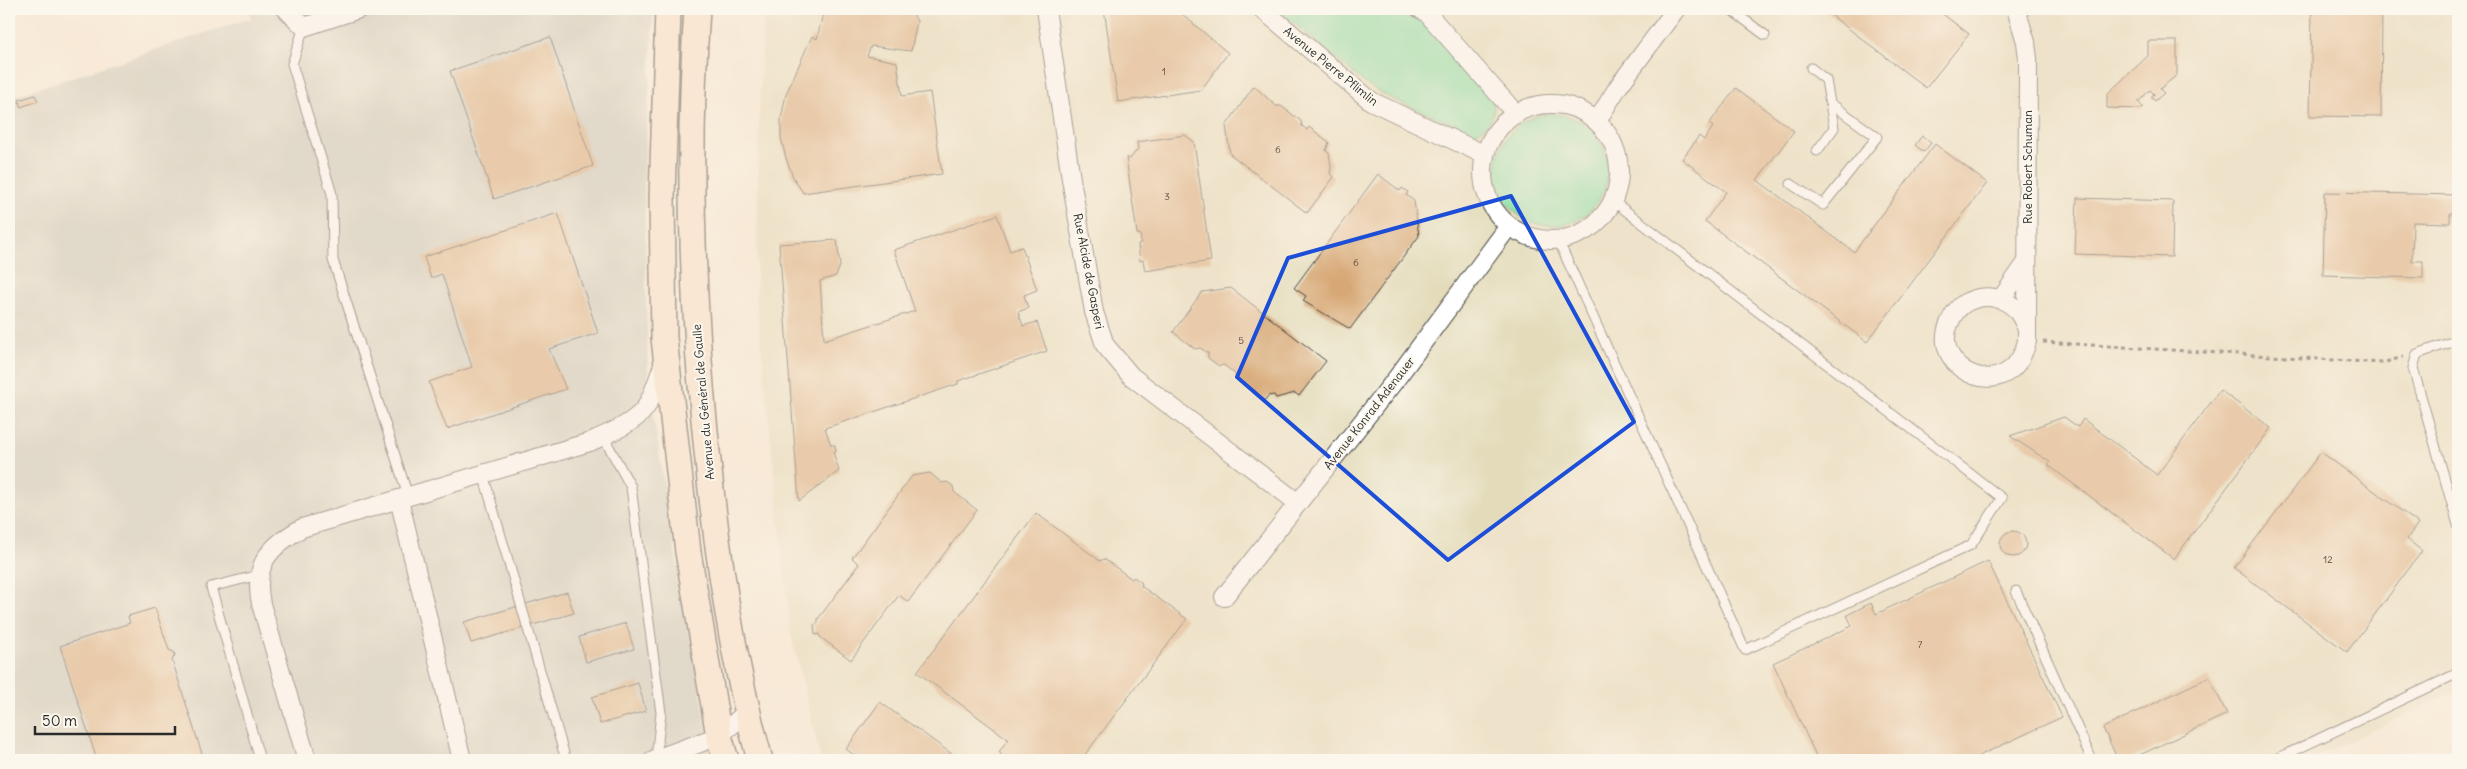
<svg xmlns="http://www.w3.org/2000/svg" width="2467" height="769" font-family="Delius,sans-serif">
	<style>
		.built { fill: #e3dbba }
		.industrial { fill: #c6c5b8 }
		.green { fill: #85dfa4; stroke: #588568 }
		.building { fill: #d7a775 }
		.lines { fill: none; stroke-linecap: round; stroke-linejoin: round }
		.service-casing { stroke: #4a4845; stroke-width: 11 }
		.minor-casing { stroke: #4a4845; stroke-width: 20 }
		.secondary-casing { stroke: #4a4845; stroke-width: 28 }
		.path { stroke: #4a4845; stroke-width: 3; stroke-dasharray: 4 4; stroke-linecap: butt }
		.service { stroke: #fff; stroke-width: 9 }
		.minor { stroke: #fff; stroke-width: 18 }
		.secondary { stroke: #fbe5cf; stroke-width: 25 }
		.marked { fill: none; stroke: #1d4ed8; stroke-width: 4; stroke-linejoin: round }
		.labels { text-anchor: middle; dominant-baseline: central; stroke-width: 4; stroke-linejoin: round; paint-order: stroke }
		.number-label { font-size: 10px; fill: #564a3e }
		.street-label { font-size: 12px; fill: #2b2b2b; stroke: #fbf7ec }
	</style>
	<rect width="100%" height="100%" fill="#fbf7ec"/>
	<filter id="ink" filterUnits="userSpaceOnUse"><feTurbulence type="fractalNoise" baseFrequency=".02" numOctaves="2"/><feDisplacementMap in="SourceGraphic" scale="10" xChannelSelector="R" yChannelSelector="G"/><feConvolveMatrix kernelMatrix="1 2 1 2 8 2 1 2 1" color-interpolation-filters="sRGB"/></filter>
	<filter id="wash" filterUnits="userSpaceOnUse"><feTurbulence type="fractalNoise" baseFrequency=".0096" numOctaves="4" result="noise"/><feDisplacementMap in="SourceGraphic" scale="20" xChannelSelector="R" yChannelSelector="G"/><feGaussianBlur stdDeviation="1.12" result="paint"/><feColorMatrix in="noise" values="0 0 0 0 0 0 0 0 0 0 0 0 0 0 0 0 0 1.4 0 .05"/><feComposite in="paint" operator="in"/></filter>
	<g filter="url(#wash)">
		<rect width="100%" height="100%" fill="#f8ead7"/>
		<path class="built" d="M764 9H2458V690L2309 760H821L791 634 756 297 760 81Z"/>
		<path class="industrial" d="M249 9H654L644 174 648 384 674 546 713 760H9V98L251 18Z"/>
		<g class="green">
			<path d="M1277 9H1405L1422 20 1493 100C1496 115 1490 127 1474 133L1392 99 1366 84Z"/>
			<circle cx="1552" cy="170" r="56"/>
		</g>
		<g id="blocks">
			<g class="building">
				<path d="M824 9H910L917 21 911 51 871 46 867 56 897 62 902 96 930 92 942 174 803 193 793 177 786 158 781 138V119L786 94 812 36 817 39Z"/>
				<path d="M1104 9H1176L1228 53 1201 90 1118 102Z"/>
				<path d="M1823 9H1936L1969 34 1926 88Z"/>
				<path d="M2312 9H2382L2381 117 2310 116Z"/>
				<path d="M550 37 593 166 494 199 450 71Z"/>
				<path d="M2148 41H2177V75L2160 89 2164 93 2155 101 2151 97 2154 94 2150 90 2138 102 2143 107 2140 109 2107 108V94L2148 56Z"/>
				<path d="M1254 86 1276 106H1281L1301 121 1302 126 1307 130 1309 127 1329 142 1326 151 1329 153 1331 167 1330 174 1334 177 1307 213 1230 154 1226 126Z"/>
				<path d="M1736 88 1794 131 1757 180 1854 252 1935 144 1987 183 1867 342 1705 221 1726 192 1682 159 1699 136 1704 140 1713 127 1709 124Z"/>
				<path d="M35 95 38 101 21 107 19 100Z"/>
				<path d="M1185 135 1194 142 1211 261 1145 271 1143 260 1140 261 1138 244 1141 243 1140 234H1137L1126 157 1130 159 1138 149 1137 142Z"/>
				<path d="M1922 136 1931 143 1924 152 1915 145Z"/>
				<path d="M1378 174 1400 191 1402 188 1408 192 1406 195 1414 201 1419 236 1350 329 1303 301 1306 296 1294 288Z"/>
				<path d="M2325 192 2455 195 2454 213H2450V223L2413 222 2412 261H2423V278L2323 275Z"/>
				<path d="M2077 198 2173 201 2172 257 2075 254Z"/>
				<path d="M558 213 598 333 549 349 566 389 447 429 429 382 472 367 442 274 431 278 424 257Z"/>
				<path d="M997 215 1010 251 1022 247 1037 290 1024 295 1028 308 1018 312 1023 326 1037 322 1047 351 958 381V384L825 428 831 445H835L836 452H833L839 471 799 501 779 244 837 240 840 266 836 276 820 281 824 340 915 311 894 250Z"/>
				<path d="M1231 288 1326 361 1299 396 1295 393 1276 398 1274 395 1268 396 1264 401 1236 379 1235 374 1224 365 1219 366 1208 358V353L1200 348 1195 349 1173 332 1202 292Z"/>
				<path d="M2220 390 2271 428 2174 559 2048 465 2050 462 2010 436 2064 417 2078 427 2083 419 2157 475Z"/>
				<path d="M2321 452 2418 523 2407 539 2422 551 2347 652 2234 568Z"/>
				<path d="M930 473 942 483 947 482 953 486 954 492 977 510 908 602 899 595 851 660 820 637 819 634 815 635 814 625 818 623V619L859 564 852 558 912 476Z"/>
				<path d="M1036 513 1100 561 1104 559 1132 579 1134 577 1142 583 1141 586 1187 619 1081 760H1012L1007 756 1004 758 999 752 1008 739 917 672Z"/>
				<circle cx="2013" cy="544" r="13"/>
				<path d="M1988 561 2062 717 1970 760H1818L1773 663 1852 626 1847 615 1871 603 1876 614Z"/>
				<path d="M567 592 574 613 471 643 464 622Z"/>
				<path d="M155 608 169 650 174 652 175 655 172 660 204 760H97L60 646 130 623 128 616Z"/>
				<path d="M626 623 634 649 586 662 579 637Z"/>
				<path d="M2209 677 2227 714 2129 760H2118L2103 728Z"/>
				<path d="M638 683 646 711 600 724 592 697Z"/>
				<path d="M880 702 960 760H861L846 749Z"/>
			</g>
		</g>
	</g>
	<g filter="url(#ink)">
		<use href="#blocks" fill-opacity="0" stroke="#4a4845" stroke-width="1"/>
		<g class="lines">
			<defs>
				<g id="service">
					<path d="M1730 9 1765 35"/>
					<path d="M304 27 292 64 332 194 333 260 408 496"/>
					<path d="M1811 68 1826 80 1830 103"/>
					<path d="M1791 184 1823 205 1877 137 1830 103 1834 128 1817 151"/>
					<path d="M1558 240 1745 650 1971 545 2002 498 1613 201"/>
					<path d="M2458 340 2417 354 2413 368 2458 525"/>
					<path d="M603 436 631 487 661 713 656 759"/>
					<path d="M483 474 566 760"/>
					<path d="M259 575 211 587 260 760"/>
					<path d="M2016 591 2092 760"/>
					<path d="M2274 760 2454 675 2458 669"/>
				</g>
				<g id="minor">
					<path d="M286 9 304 27 359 9"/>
					<path d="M1046 9 1071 179 1094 312 1105 345 1131 376 1298 503"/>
					<path d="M1262 9 1371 101 1485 155"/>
					<path d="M1420 9 1426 12 1516 114"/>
					<path d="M2016 9 2026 42 2028 59 2027 341C2010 409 1929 370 1949 324 1952 316 1957 308 1965 303 1976 297 1990 295 2002 300 2015 305 2021 315 2026 327"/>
					<circle cx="1551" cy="172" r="68"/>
					<path d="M1597 121 1618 87 1676 9"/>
					<path d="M2001 299 2027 262"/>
					<path d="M399 499 462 760"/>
					<path d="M1224 597 1396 379 1509 226"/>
					<path d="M307 760 261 604C253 565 268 547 302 528L590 442C609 433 634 424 646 407 654 394 659 375 665 360"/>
					<path d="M653 760 719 736 747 712"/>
				</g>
				<g id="secondary">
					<path d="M668 9 662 198 664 338 688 552 719 736 726 760"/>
					<path d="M697 9C687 159 692 311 708 461 718 562 733 663 760 760"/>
				</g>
			</defs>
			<use href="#service" class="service-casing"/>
			<use href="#minor" class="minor-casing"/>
			<use href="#secondary" class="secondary-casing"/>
			<path class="path" d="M2043 342 2382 363 2403 357"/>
			<use href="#service" class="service"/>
			<use href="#minor" class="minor"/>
			<use href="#secondary" class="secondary"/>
		</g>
	</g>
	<path d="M0 0H2467V769H0ZM1511 196 1634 422 1448 560 1237 377 1288 258Z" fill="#f8ead7" fill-opacity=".55" fill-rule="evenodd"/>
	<path class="marked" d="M1511 196 1634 422 1448 560 1237 377 1288 258Z"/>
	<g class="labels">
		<g class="number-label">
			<text x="1164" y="71">1</text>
			<text x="1278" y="149">6</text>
			<text x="1167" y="196">3</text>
			<text x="1356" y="262">6</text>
			<text x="1241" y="340">5</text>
			<text x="2328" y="559">12</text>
			<text x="1920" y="644">7</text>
		</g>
		<g class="street-label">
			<text transform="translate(1331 66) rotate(39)">Avenue Pierre Pflimlin</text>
			<text transform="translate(2027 167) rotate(-90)">Rue Robert Schuman</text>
			<text transform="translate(1089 271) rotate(79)">Rue Alcide de Gasperi</text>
			<text transform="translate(703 402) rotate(-95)">Avenue du Général de Gaulle</text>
			<text transform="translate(1369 413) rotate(-52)">Avenue Konrad Adenauer</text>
		</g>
	</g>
	<rect width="2467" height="769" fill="none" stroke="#fbf7ec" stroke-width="30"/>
	<path d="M35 726v8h140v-8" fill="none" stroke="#2b2b2b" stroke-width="2.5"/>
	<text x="42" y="726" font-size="15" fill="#2b2b2b" stroke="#fbf7ec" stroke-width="4" paint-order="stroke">50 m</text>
</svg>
